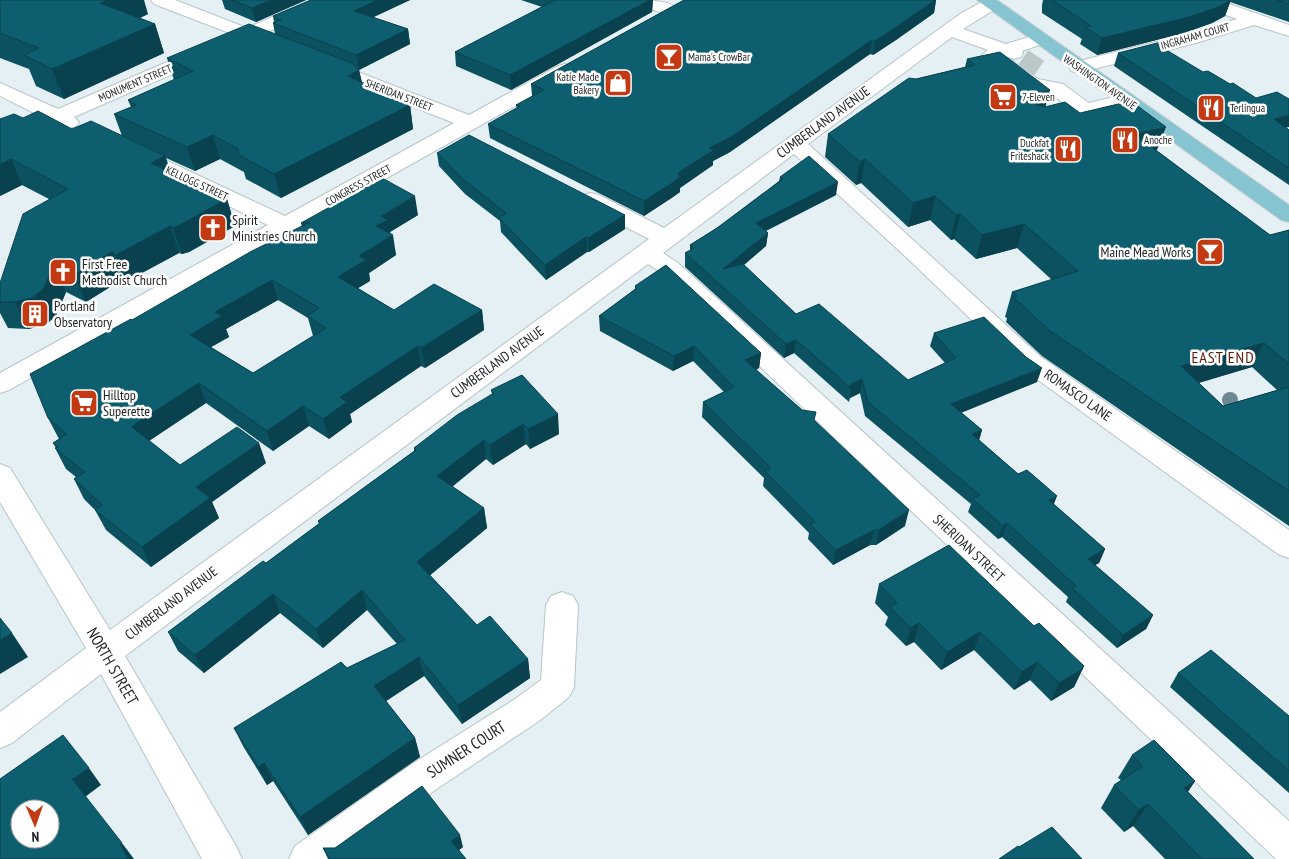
<svg xmlns="http://www.w3.org/2000/svg" width="1289" height="859" font-family="'PT Sans Narrow',sans-serif">
	<style>
		.lines { fill: none; stroke-linecap: round; stroke-linejoin: round }
		.minor-tunnel { stroke: #bcc7ca; stroke-width: 19; stroke-dasharray: 19 10; stroke-linecap: butt }
		.minor-casing { stroke: #b9c4c8; stroke-width: 2 }
		.major-casing { stroke: #cececf; stroke-width: 2 }
		.minor { fill: #fff; fill-rule: evenodd }
		.major { fill: #86c4d1; fill-rule: evenodd }
		.tree { fill: #6a8990 }
		.wall { fill: #0b515f; fill-rule: evenodd }
		.shaded-wall { fill: #09424e }
		.building { fill: #0d5e6f; stroke: #09424e; fill-rule: evenodd }
		.labels { text-anchor: middle; dominant-baseline: central; stroke-width: 5; stroke-linejoin: round; paint-order: stroke }
		.far-street-label { font-size: 11px; fill: #1e2224; stroke: #fff }
		.far-poi-label { font-size: 11px; fill: #1e2224; stroke: #fff; text-anchor: start }
		.street-label { font-size: 14px; fill: #1e2224; stroke: #fff }
		.poi-label { font-size: 14px; fill: #1e2224; stroke: #fff; text-anchor: start }
		.quarter-label { font-size: 16px; letter-spacing: 1px; fill: #5d1b09; stroke: #fff }
		.near-street-label { font-size: 16px; fill: #1e2224; stroke: #fff }
	</style>
	<rect width="100%" height="100%" fill="#e4f0f4"/>
	<g class="lines">
		<path class="minor-tunnel" d="M1023 58 1045 73"/>
		<defs>
			<g id="minor">
				<path d="M151 0H175L247 28 311 0H335L332 4 263 34 266 38 263 42 257 43 248 41 74 117 79 122 76 126 69 128 58 124 0 148V134L42 117 0 96V83L58 109 232 34 154 4Z"/>
				<path d="M632 0C647 0 672 0 681 11L678 15 672 16 635 4Z"/>
				<path d="M985 0H997L1000 4 997 8 963 29 1006 44 1039 34 1045 35 1048 39 1045 43 1022 51 1023 53 1021 57 1014 59 1005 56 1038 79 1063 84 1089 103 1126 94 1133 96 1136 100 1133 104C1115 109 1079 122 1062 118L1059 114 1062 110 1070 108 1050 93 1025 88 984 59 982 55 988 50 952 37 808 144 1041 357 1289 530V558L1278 554 1023 369 906 257 794 154 663 253 678 263 1289 821V859H1276L662 273 648 264 125 656 236 846 242 859H202L101 674 12 743 0 748V712L86 648 0 502V464L10 468 110 630 649 239 583 205 580 200 583 195 591 193 599 195 664 228 960 14Z"/>
				<path d="M1193 0H1218L1289 25V36L1254 25 1196 43 1078 73 1071 71 1069 67 1071 63 1184 35 1237 19 1196 4Z"/>
				<path d="M327 60 469 115 558 66 565 64 572 66 574 70 572 74 9 390 0 393V373L268 225 130 158 127 154 130 150 137 148 144 150 285 216 454 123 320 70 318 66 320 62Z"/>
				<path d="M562 592 573 596 578 605 574 687 569 697 539 721 438 788 339 859H289L295 846 412 764 515 699 541 680 546 605 551 596Z"/>
			</g>
			<path id="major" d="M977 0H997L1289 205V222L1281 220Z"/>
		</defs>
		<use href="#minor" class="minor-casing"/>
		<use href="#major" class="major-casing"/>
		<use href="#minor" class="minor"/>
		<use href="#major" class="major"/>
	</g>
	<circle class="tree" cx="1230" cy="400" r="8"/>
	<g class="wall">
		<path d="M0 0 148 14 140 18 155 24 164 53 64 99 36 86 29 69 0 58Z"/>
		<path d="M222 0H306L256 22 225 9Z"/>
		<path d="M311 0H410L373 17 408 29 410 44 359 70 362 82 410 105 413 129 281 198 246 179 244 172 220 159 195 171 166 158 171 172 227 199 235 226 189 252 182 254 179 253 127 281 123 279 86 302 66 292 56 316 45 325 28 329 8 328 0 313V283L49 199 22 185 0 196 23 118 72 129 122 136 114 114 131 107 128 100 174 80 167 58 275 34 273 23 274 22 273 16Z"/>
		<path d="M521 0H653L652 12 511 90 456 66 455 52 542 7Z"/>
		<path d="M684 0H936L934 13 896 40 873 55 870 54 730 152 713 161V165L680 188V192L673 197 644 216 490 138 488 124 517 108 516 105 532 96 531 84Z"/>
		<path d="M1043 0H1289V22L1230 2 1225 16 1212 23 1184 33 1097 55 1080 44 1082 39 1042 13V5Z"/>
		<path d="M1160 46 1289 130V185L1114 66 1118 53Z"/>
		<path d="M967 59 1045 107 1080 113 1157 150H1156L1270 235 1289 230V526L1042 356 1006 322 1007 318 1005 317 1012 292 1052 280 1017 248 976 259 954 239 951 240 930 220 908 227 861 183 856 185 825 157 828 134 916 79 965 67ZM1252 367 1277 390 1223 406 1199 383Z"/>
		<path d="M437 153 625 215V229L589 252H587L546 280 501 232 500 221 465 194 439 166Z"/>
		<path d="M780 177 836 195 766 231 768 233 766 246 744 265 796 314 908 380 945 363 930 346 934 333 1037 382 961 413 982 430 979 440 1105 549 1099 563 1095 565 1153 615 1146 629 1117 648 1066 602 1068 597 1002 537 998 539 968 512 971 504 865 416 860 393 850 398 849 402 794 353 784 358 685 267V253L690 250V245L717 228 779 181Z"/>
		<path d="M418 215 390 232 396 255 369 273 370 281 358 288 394 310H482L484 330 425 368 421 366 350 414 352 422 329 439 309 426 273 451 206 403 149 441 180 465 266 463 212 502 219 518 151 567 106 530 95 510 84 499 74 479 76 477 66 469 55 448H56L53 443 59 439 48 418 132 320 302 227 301 223ZM278 300 308 318 313 336 253 373 211 347 229 337 226 329Z"/>
		<path d="M635 286 761 353 759 368 756 370 815 421 905 526 876 545H870L833 565 808 539 809 533 763 486 764 478 702 417 703 402 724 392 693 361 673 371 600 331 599 316 635 289Z"/>
		<path d="M491 390 559 434 530 449 526 444 493 465 486 459 452 487 484 508 487 528 430 575 477 625 528 659 530 678 462 724 424 676 386 701 415 738 420 757 308 835 273 781 267 785 243 746 234 728 347 668 397 644 367 610 323 648 280 613 204 673 178 651 168 632 266 563 319 524 318 521 414 451V448L492 394Z"/>
		<path d="M879 584 1034 626 1084 666 1074 687 1051 701 1030 680 1014 690 974 650 941 670 914 642 906 646 885 625 888 617 875 603Z"/>
		<path d="M1178 673 1289 716V793L1170 687Z"/>
		<path d="M1132 755 1195 781 1188 792 1254 859H1165L1133 826 1124 832 1101 808 1114 785 1121 780 1118 778Z"/>
		<path d="M463 847 459 850 466 859H328L323 848Z"/>
	</g>
	<g class="shaded-wall">
		<path d="M106 0H144L148 14 110 32 100 3Z"/>
		<path d="M272 0H306L256 22 252 8Z"/>
		<path d="M378 0H410L357 25 354 11Z"/>
		<path d="M650 0H653L652 12 511 90 510 75Z"/>
		<path d="M935 0H936L934 13 896 40 873 55 875 41Z"/>
		<path d="M1231 0 1225 16 1212 23 1184 33 1097 55 1102 38Z"/>
		<path d="M155 24 164 53 64 99 52 69Z"/>
		<path d="M408 29 410 44 359 70 356 55Z"/>
		<path d="M872 40 870 54 730 152 713 161V165L680 188V192L673 197 644 216V201L709 148Z"/>
		<path d="M359 70 364 93 348 76Z"/>
		<path d="M1050 90 1044 113 1032 99 1036 94Z"/>
		<path d="M410 105 413 129 281 198 274 174Z"/>
		<path d="M1289 115V127L1268 132 1274 119Z"/>
		<path d="M1166 127 1157 150 1126 158 1134 134Z"/>
		<path d="M213 135 220 159 195 171 187 147Z"/>
		<path d="M165 156 174 182 151 163Z"/>
		<path d="M11 159 22 185 0 196V164Z"/>
		<path d="M865 159 861 183 856 185 860 162Z"/>
		<path d="M838 182 836 195 755 236 756 223Z"/>
		<path d="M415 196 418 215 390 232 391 236 393 235 396 255 369 273 370 281 343 297 338 277 359 256 381 216Z"/>
		<path d="M935 196 930 220 908 227 913 203Z"/>
		<path d="M227 199 235 226 189 252 182 254 173 228Z"/>
		<path d="M960 214 954 239 951 240 956 215Z"/>
		<path d="M625 215V229L589 252 588 238Z"/>
		<path d="M1024 224 1017 248 976 259 982 235Z"/>
		<path d="M170 226 179 253 127 281 116 255Z"/>
		<path d="M768 233 766 246 722 283 723 269Z"/>
		<path d="M586 237 587 252 546 280 545 265Z"/>
		<path d="M112 252 123 279 86 302 74 275Z"/>
		<path d="M54 266 66 292 56 316 45 325 28 329 15 302Z"/>
		<path d="M272 280 278 300 226 329 229 337 197 355 190 335 215 312Z"/>
		<path d="M482 310 484 330 425 368 421 348Z"/>
		<path d="M796 340 794 353 784 358 786 344Z"/>
		<path d="M1264 343 1252 367 1170 391 1181 366Z"/>
		<path d="M418 346 421 366 350 414 352 422 329 439 323 419 340 397Z"/>
		<path d="M694 346 693 361 673 371 674 356Z"/>
		<path d="M761 353 759 368 744 375 745 360Z"/>
		<path d="M1042 368 1037 382 947 418 951 404Z"/>
		<path d="M862 379 860 393 850 398 851 384Z"/>
		<path d="M199 383 206 403 147 442 132 427 138 422Z"/>
		<path d="M303 406 309 426 273 451 267 431Z"/>
		<path d="M558 414 559 434 530 449 528 429Z"/>
		<path d="M523 424 526 444 493 465 490 445Z"/>
		<path d="M982 430 978 444 972 434Z"/>
		<path d="M484 440 486 459 440 496 437 476Z"/>
		<path d="M259 443 266 463 212 502 219 518 151 567 142 547 196 487Z"/>
		<path d="M1057 496 1052 509 1049 500Z"/>
		<path d="M484 508 487 528 422 582 417 562Z"/>
		<path d="M909 510 905 526 876 545 879 530Z"/>
		<path d="M1007 523 1002 537 998 539 1003 526Z"/>
		<path d="M874 530 870 545 833 565 836 550Z"/>
		<path d="M1105 549 1099 563 1082 572 1088 559Z"/>
		<path d="M362 590 367 610 323 648 316 629Z"/>
		<path d="M273 594 280 613 204 673 195 655Z"/>
		<path d="M1153 615 1146 629 1117 648 1123 635Z"/>
		<path d="M919 623 914 642 906 646 911 628Z"/>
		<path d="M980 632 974 650 941 670 947 652Z"/>
		<path d="M12 633 28 657 0 674V640Z"/>
		<path d="M419 657 424 676 380 705 374 686Z"/>
		<path d="M528 659 530 678 462 724 458 705Z"/>
		<path d="M1037 662 1030 680 1014 690 1022 672Z"/>
		<path d="M1084 666 1074 687 1051 701 1059 683Z"/>
		<path d="M415 738 420 757 308 835 300 817Z"/>
		<path d="M264 763 273 781 267 785 258 767Z"/>
		<path d="M89 768 101 785 85 797 72 779Z"/>
		<path d="M1195 781 1180 803 1184 788Z"/>
		<path d="M1148 804 1133 826 1124 832 1139 810Z"/>
		<path d="M460 835 463 847 455 853 451 841Z"/>
		<path d="M122 843 134 859H128L120 844Z"/>
	</g>
	<g class="building">
		<path d="M0 0H106L100 3 155 24 52 69 24 55 39 48 0 33Z"/>
		<path d="M232 0H272L252 8Z"/>
		<path d="M311 0H378L354 11 408 29 356 55 273 23 281 20 273 16Z"/>
		<path d="M555 0H650L510 75 455 52Z"/>
		<path d="M684 0H935L898 26 875 41 872 40 731 137 709 148 714 150 678 173 680 177 674 182 644 201 488 124 520 106 516 105 544 90 531 84Z"/>
		<path d="M1052 0H1231L1218 7 1189 17 1102 38 1085 27 1091 26Z"/>
		<path d="M1277 0H1289V4Z"/>
		<path d="M249 24 352 63 359 70 348 76 410 105 274 174 239 155 238 149 213 135 187 147 114 114 136 105 128 100 193 71 167 58Z"/>
		<path d="M1161 42 1158 45 1203 72 1208 71 1230 84 1233 83 1256 98 1277 92 1289 99V115L1274 119 1289 130V168L1118 53Z"/>
		<path d="M1000 52 1050 90 1036 94 1032 99 1037 105 1045 107 1065 102 1080 113 1131 101 1166 127 1134 134 1270 235 1289 230V364L1264 343 1181 366 1223 406 1289 387V491L1050 331 1013 297 1017 296 1012 292 1078 271 1024 224 982 235 960 214 956 215 935 196 913 203 865 159 860 162 828 134 909 78 916 79 975 65 967 59Z"/>
		<path d="M38 111 72 129 91 121 165 156 151 163 227 199 180 225 173 228 170 226 116 255 112 252 74 275 54 266 43 289 32 298 15 302H0V283L23 214 68 189 11 159 0 164V119L14 114 23 118Z"/>
		<path d="M469 135 625 215 588 238 586 237 545 265 499 218 506 213 464 180 437 153Z"/>
		<path d="M809 156 838 182 756 223 768 233 723 269 743 264 796 314 819 304 908 380 956 358 934 333 984 317 1026 357 1042 368 951 404 982 430 972 434 1018 474 1027 470 1057 496 1049 500 1105 549 1088 559 1153 615 1123 635 1072 588 1076 586 1007 523 1003 526 973 499 980 495 868 402 862 379 851 384V388L796 340 786 344 685 253 694 248 690 245 717 228 783 179 780 177Z"/>
		<path d="M382 178 415 196 381 216 388 220 376 226 393 235 359 256 366 260 338 277 394 310 434 284 482 310 421 348 418 346 340 397 347 402 323 419 303 406 267 431 199 383 138 422 132 427 180 465 237 427 259 443 196 487 210 498 142 547 95 510 102 505 74 479 85 472 55 448 58 447 53 443 67 434 48 418 30 374 131 319 132 320 250 252 310 222 301 223ZM272 280 319 308 307 316 326 328 253 373 190 335 222 316 215 312Z"/>
		<path d="M666 265 761 353 745 360 802 410 816 412 814 420 909 510 879 530H874L836 550 810 524 815 522 765 471 771 468 703 402 734 387 694 346 674 356 599 316 637 288 635 286Z"/>
		<path d="M522 375 558 414 528 429 523 424 490 445 484 440 437 476 484 508 417 562 477 625 490 616 528 659 458 705 419 657 374 686 415 738 300 817 264 763 258 767 234 728 341 662 347 668 405 640 362 590 316 629 273 594 195 655 168 632 263 561 266 563 320 523 318 521 416 450 414 448 457 415 494 393 491 390Z"/>
		<path d="M949 545 1034 626 1039 623 1084 666 1082 668 1083 669 1059 683 1037 662 1022 672 980 632 947 652 919 623 911 628 890 607 897 603 879 584Z"/>
		<path d="M0 618 12 633 0 640Z"/>
		<path d="M1211 650 1289 716V771L1178 673Z"/>
		<path d="M63 735 89 768 72 779 122 843 120 844 128 859H0V779ZM20 809H50V839H20Z"/>
		<path d="M1154 740 1195 781 1184 788 1254 859H1202L1148 804 1139 810 1114 785 1143 766 1132 755Z"/>
		<path d="M422 786 460 835 451 841 466 859H330L323 848H335Z"/>
		<path d="M1052 827 1082 859H999L1018 846 1019 847Z"/>
	</g>
	<defs>
		<symbol id="bar-square" viewBox="-11 -11 22 22"><rect x="-9" y="-9" width="18" height="18" rx="4" fill="#c33a12" stroke="#fff"/><path d="M-6-5H6L.8 .8V4.5H3.5V6h-7V4.5H-.8V.8Z" fill="#fff"/></symbol>
		<symbol id="shop-square" viewBox="-11 -11 22 22"><rect x="-9" y="-9" width="18" height="18" rx="4" fill="#c33a12" stroke="#fff"/><path d="M-5-2.5h2.3a2.7 3.5 0 0 1 5.4 0H5L5.5 6h-11ZM-1.5-2.5h3a1.5 2.3 0 0 0-3 0Z" fill="#fff"/></symbol>
		<symbol id="supermarket-square" viewBox="-11 -11 22 22"><rect x="-9" y="-9" width="18" height="18" rx="4" fill="#c33a12" stroke="#fff"/><path d="M-6-5.5h2.5l.6 2H6L4.5 2H-2.5L-4.4-4H-6ZM-1.5 3.2a1.3 1.3 0 1 0 .1 0ZM3 3.2a1.3 1.3 0 1 0 .1 0Z" fill="#fff"/></symbol>
		<symbol id="restaurant-square" viewBox="-11 -11 22 22"><rect x="-9" y="-9" width="18" height="18" rx="4" fill="#c33a12" stroke="#fff"/><path d="M-5-6h1v4h1v-4h1v4h1v-4h1v5L-1.5 .5V6h-2V.5L-5-1ZM5-6V6H3V1.5H1.5Q1.5-4 5-6Z" fill="#fff"/></symbol>
		<symbol id="church-square" viewBox="-11 -11 22 22"><rect x="-9" y="-9" width="18" height="18" rx="4" fill="#c33a12" stroke="#fff"/><path d="M-1.2-6h2.4v3.5h3.3v2.4h-3.3V6h-2.4V-.1h-3.3v-2.4h3.3Z" fill="#fff"/></symbol>
		<symbol id="building-square" viewBox="-11 -11 22 22"><rect x="-9" y="-9" width="18" height="18" rx="4" fill="#c33a12" stroke="#fff"/><path d="M-4-6H4V6H1V3H-1V6H-4ZM-2.5-4.3h1.7v1.8h-1.7ZM.8-4.3h1.7v1.8H.8ZM-2.5-1h1.7V.8h-1.7ZM.8-1h1.7V.8H.8Z" fill="#fff"/></symbol>
	</defs>
	<g fill-rule="evenodd">
		<use href="#bar-square" x="653" y="41" width="32" height="32"/>
		<use href="#shop-square" x="602" y="67" width="32" height="32"/>
		<use href="#supermarket-square" x="987" y="81" width="32" height="32"/>
		<use href="#restaurant-square" x="1195" y="92" width="32" height="32"/>
		<use href="#restaurant-square" x="1109" y="124" width="32" height="32"/>
		<use href="#restaurant-square" x="1052" y="133" width="32" height="32"/>
		<use href="#church-square" x="197" y="212" width="32" height="32"/>
		<use href="#bar-square" x="1194" y="236" width="32" height="32"/>
		<use href="#church-square" x="47" y="256" width="32" height="32"/>
		<use href="#building-square" x="19" y="298" width="32" height="32"/>
		<use href="#supermarket-square" x="68" y="387" width="32" height="32"/>
	</g>
	<g class="labels">
		<g class="far-street-label">
			<text transform="translate(1195 36) rotate(-16)">INGRAHAM COURT</text>
			<text transform="translate(1100 82) rotate(35)">WASHINGTON AVENUE</text>
			<text transform="translate(135 83) rotate(-23)">MONUMENT STREET</text>
			<text transform="translate(399 95) rotate(21)">SHERIDAN STREET</text>
			<text transform="translate(197 183) rotate(25)">KELLOGG STREET</text>
			<text transform="translate(358 185) rotate(-29)">CONGRESS STREET</text>
		</g>
		<g class="far-poi-label">
			<text x="688" y="57">Mama's CrowBar</text>
			<text x="599" y="77" text-anchor="end">Katie Made<tspan x="599" dy="13">Bakery</tspan></text>
			<text x="1022" y="97">7-Eleven</text>
			<text x="1230" y="108">Terlingua</text>
			<text x="1144" y="140">Anoche</text>
			<text x="1049" y="143" text-anchor="end">Duckfat<tspan x="1049" dy="13">Friteshack</tspan></text>
		</g>
		<g class="street-label">
			<text transform="translate(823 122) rotate(-36)">CUMBERLAND AVENUE</text>
			<text transform="translate(497 362) rotate(-36)">CUMBERLAND AVENUE</text>
			<text transform="translate(1078 395) rotate(35)">ROMASCO LANE</text>
			<text transform="translate(969 548) rotate(43)">SHERIDAN STREET</text>
			<text transform="translate(171 603) rotate(-37)">CUMBERLAND AVENUE</text>
		</g>
		<g class="poi-label">
			<text x="232" y="220">Spirit<tspan x="232" dy="16">Ministries Church</tspan></text>
			<text x="1191" y="252" text-anchor="end">Maine Mead Works</text>
			<text x="82" y="264">First Free<tspan x="82" dy="16">Methodist Church</tspan></text>
			<text x="54" y="306">Portland<tspan x="54" dy="16">Observatory</tspan></text>
			<text x="103" y="395">Hilltop<tspan x="103" dy="16">Superette</tspan></text>
		</g>
		<g class="quarter-label">
			<text x="1223" y="357">EAST END</text>
		</g>
		<g class="near-street-label">
			<text transform="translate(113 666) rotate(60)">NORTH STREET</text>
			<text transform="translate(466 749) rotate(-33)">SUMNER COURT</text>
		</g>
	</g>
	<g transform="translate(35 824) rotate(178)"><circle r="24" fill="#ffffff" stroke="#a5a7a7"/>
	<path d="M0-4L9 19L0 12L-9 19Z" fill="#c33a12"/>
	<text y="-8" font-size="14" font-weight="bold" text-anchor="middle" fill="#1e2224">N</text>
	</g>
</svg>
